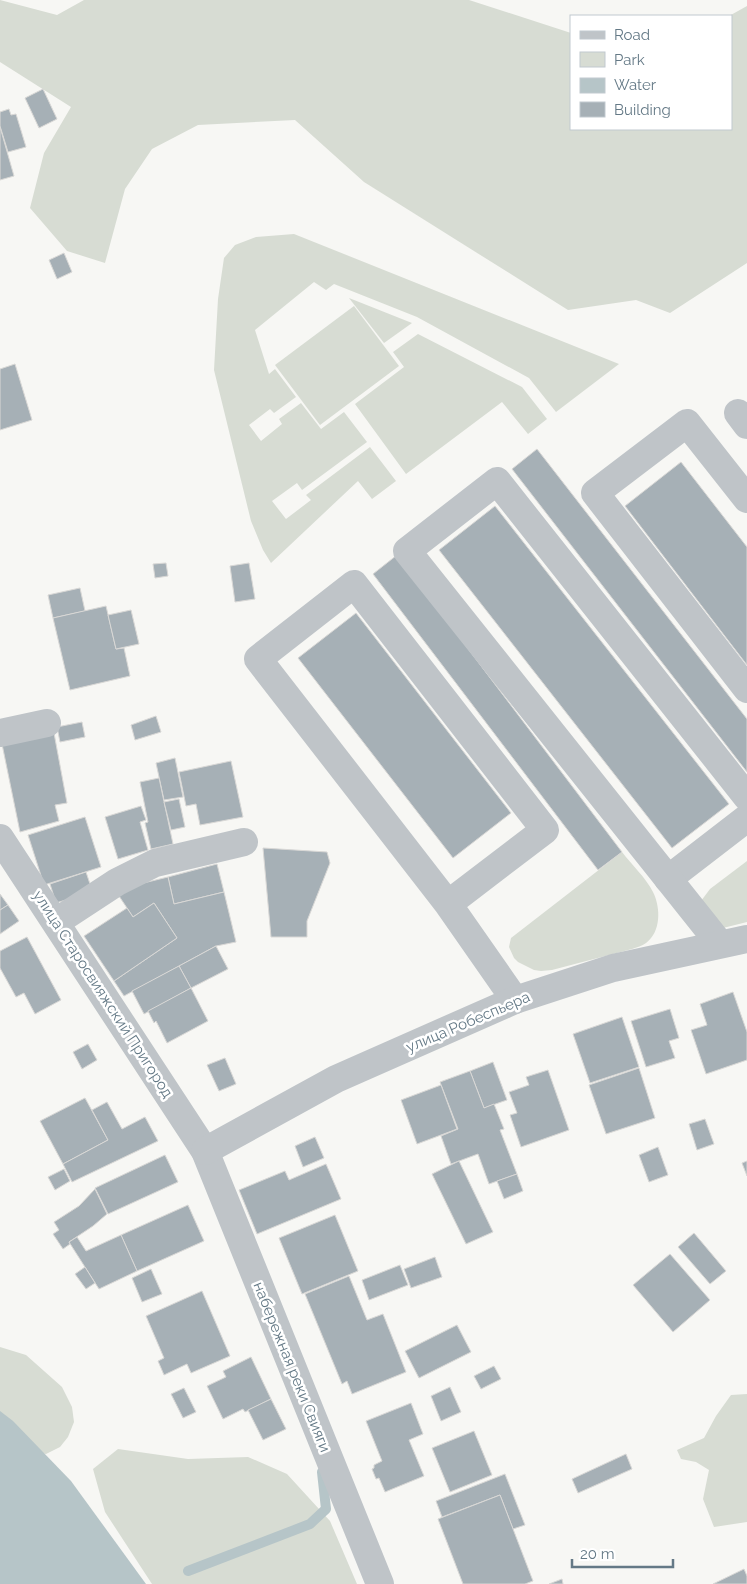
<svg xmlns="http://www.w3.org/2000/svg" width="747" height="1584" font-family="Raleway,sans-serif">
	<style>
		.green { fill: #d7dcd3 }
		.water { fill: #b6c5c8 }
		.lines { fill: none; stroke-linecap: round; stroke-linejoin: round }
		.stream { stroke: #b6c5c8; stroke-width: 10 }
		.building { fill: #a6b0b6; stroke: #d9d8d6 }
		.minor { stroke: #bfc4c8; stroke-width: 28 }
		.labels { text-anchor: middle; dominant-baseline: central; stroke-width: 5; stroke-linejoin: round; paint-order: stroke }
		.street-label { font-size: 15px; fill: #647986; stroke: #fff }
	</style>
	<rect width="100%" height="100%" fill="#f7f7f4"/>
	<g class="green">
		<path d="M0 0 57 15 84 0H469L571 33V129H731V16H729L747 6V263L670 313 636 300 568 310 364 182 295 120 198 125 152 149 125 189 105 263 67 251 30 208 44 153 71 107 0 62Z"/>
		<path d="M294 234 619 364 556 412 529 378 417 317 334 284 326 290 314 282 255 330 269 374 275 369 296 397 274 413 270 409 249 425 261 441 282 424 279 419 301 403 321 429 344 412 367 442 302 490 297 483 272 501 286 519 311 500 306 495 370 447 396 481 372 499 358 481 271 563 263 550 251 521 214 370 218 299 224 258 235 245 256 237Z"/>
		<path d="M349 298 412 323 384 343Z"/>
		<path d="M354 306 399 366 320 425 275 365Z"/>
		<path d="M418 334 522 387 547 419 528 434 502 402 406 474 355 404 404 367 393 352Z"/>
		<path d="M622 852C632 865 646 878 653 892 661 908 661 932 646 943 642 946 637 947 632 949L552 970 541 971 534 970 518 962 514 958 509 947 511 938Z"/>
		<path d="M747 861V922L723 928 701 901 710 889Z"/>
		<path d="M0 1347 26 1355 62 1387 72 1407 74 1422 68 1437 60 1447 46 1454 25 1451 0 1425Z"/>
		<path d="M747 1394V1522L714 1527 703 1499 709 1470 696 1462 681 1459 677 1450 704 1438 716 1416 731 1395Z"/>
		<path d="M118 1449 188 1459 248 1457 287 1474 330 1521 357 1584H152L105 1512 93 1469Z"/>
	</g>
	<path class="water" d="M0 1411 13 1421 71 1481 146 1584H0Z"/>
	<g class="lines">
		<path class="stream" d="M188 1571 310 1524 326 1509 322 1472"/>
	</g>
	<g class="building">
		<path d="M43 89 57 119 39 128 25 98Z"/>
		<path d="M9 109 11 115 16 114 26 147 8 152 0 126V112Z"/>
		<path d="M0 127 14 176 0 180Z"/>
		<path d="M64 253 72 272 57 279 49 260Z"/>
		<path d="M15 364 32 420 0 430V369Z"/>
		<path d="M537 449 747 719V772L512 469Z"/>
		<path d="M681 462 747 547V665L625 506Z"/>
		<path d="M495 506 729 804 672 848 439 550Z"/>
		<path d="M397 555 622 852 598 870 373 574Z"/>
		<path d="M166 563 168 576 155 578 153 564Z"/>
		<path d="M249 563 255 599 235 602 230 566Z"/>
		<path d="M80 588 85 611 53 618 48 595Z"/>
		<path d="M106 606 116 649 124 648 130 676 70 690 53 618Z"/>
		<path d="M131 610 139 644 116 649 108 615Z"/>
		<path d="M356 613 511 813 453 858 298 658Z"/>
		<path d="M156 716 161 732 135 740 131 725Z"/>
		<path d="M82 722 85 737 60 742 57 727Z"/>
		<path d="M54 733 67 803 55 805 59 821 20 832 2 744Z"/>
		<path d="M175 758 183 797 164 800 156 763Z"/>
		<path d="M231 761 243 817 200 825 196 804 186 806 179 772Z"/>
		<path d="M159 778 173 844 151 849 145 823 148 822 140 782Z"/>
		<path d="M179 799 185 827 171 830 164 802Z"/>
		<path d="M141 806 146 820 140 822 148 850 118 859 105 817Z"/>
		<path d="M85 817 101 867 44 885 28 835Z"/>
		<path d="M263 848 327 852 330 863 307 921V937H271Z"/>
		<path d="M217 864 224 892 174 904 168 877Z"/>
		<path d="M86 872 90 884 72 898 56 903 50 884Z"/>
		<path d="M168 877 174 904 224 892 236 942 216 946 124 996 114 981 177 938 154 903 133 917 115 890Z"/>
		<path d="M0 894 8 905 0 910Z"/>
		<path d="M154 903 177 938 114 981 84 936 127 908 133 917Z"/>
		<path d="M8 905 19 921 0 934V910Z"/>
		<path d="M27 937 61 1000 35 1014 24 993 16 997 0 968V951Z"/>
		<path d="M216 946 228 969 191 988 179 966Z"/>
		<path d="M179 966 191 988 144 1014 132 991Z"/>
		<path d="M191 988 208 1021 167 1043 156 1021 154 1023 148 1011Z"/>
		<path d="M733 992 747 1032V1060L706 1074 691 1030 707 1025 700 1004Z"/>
		<path d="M670 1009 679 1038 669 1041 675 1058 646 1067 631 1021Z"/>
		<path d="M622 1017 639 1067 590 1083 573 1034Z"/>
		<path d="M88 1044 97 1060 82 1069 73 1052Z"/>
		<path d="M225 1058 236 1084 219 1091 207 1065Z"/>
		<path d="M493 1062 507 1100 484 1108 470 1071Z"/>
		<path d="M639 1068 655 1118 606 1134 589 1085Z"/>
		<path d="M548 1070 569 1130 521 1147 510 1115 517 1113 509 1092 529 1085 526 1077Z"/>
		<path d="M470 1071 484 1108 494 1104 504 1129 500 1130 517 1174 489 1184 478 1154 451 1164 441 1136 458 1129 440 1082Z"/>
		<path d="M441 1085 457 1129 417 1144 401 1100Z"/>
		<path d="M85 1098 108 1140 63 1164 40 1121Z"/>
		<path d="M107 1102 122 1129 145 1117 158 1141 72 1182 63 1164 108 1140 92 1110Z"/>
		<path d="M705 1119 714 1144 697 1150 689 1124Z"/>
		<path d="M315 1137 324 1158 303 1167 295 1146Z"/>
		<path d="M658 1147 668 1175 649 1182 639 1155Z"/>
		<path d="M165 1155 178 1182 108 1214 95 1188Z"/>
		<path d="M459 1161 493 1232 466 1244 432 1174Z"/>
		<path d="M747 1161V1176L742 1163Z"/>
		<path d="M326 1164 341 1199 257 1234 239 1190 285 1171 289 1180Z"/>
		<path d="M64 1169 70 1181 55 1190 48 1177Z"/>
		<path d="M517 1174 523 1191 504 1199 497 1181Z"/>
		<path d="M95 1189 107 1214 93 1226 69 1242 70 1244 63 1249 53 1234 59 1230 54 1222 79 1206Z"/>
		<path d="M188 1205 204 1241 137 1271 121 1235Z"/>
		<path d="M335 1215 358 1271 302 1294 279 1238Z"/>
		<path d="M694 1233 726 1271 710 1284 678 1247Z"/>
		<path d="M121 1235 137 1271 99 1289 69 1242 77 1237 86 1251Z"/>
		<path d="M670 1254 710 1300 673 1332 633 1285Z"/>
		<path d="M435 1257 442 1277 411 1288 404 1269Z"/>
		<path d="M400 1265 408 1285 369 1300 362 1280Z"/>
		<path d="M85 1267 95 1283 86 1289 75 1274Z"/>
		<path d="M151 1269 162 1294 142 1302 132 1278Z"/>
		<path d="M349 1276 367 1320 383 1314 406 1372 352 1394 347 1381 342 1384 305 1294Z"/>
		<path d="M202 1291 230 1356 191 1373 187 1364 164 1375 158 1361 164 1358 146 1316Z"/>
		<path d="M457 1325 471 1352 419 1378 405 1351Z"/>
		<path d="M251 1357 271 1399 245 1412 243 1409 223 1419 207 1386 226 1377 223 1371Z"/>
		<path d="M494 1366 501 1379 481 1389 474 1376Z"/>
		<path d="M450 1387 461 1412 441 1421 431 1396Z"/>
		<path d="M184 1388 196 1412 183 1418 171 1394Z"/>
		<path d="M271 1399 286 1429 263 1440 248 1410Z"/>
		<path d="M411 1403 423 1434 409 1440 424 1476 385 1492 379 1478 376 1479 372 1469 374 1468V1465L382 1461 366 1421Z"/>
		<path d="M474 1431 492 1475 450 1492 432 1448Z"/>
		<path d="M626 1454 632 1469 578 1493 572 1479Z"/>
		<path d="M505 1474 525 1525 513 1529 500 1495 442 1517 436 1501Z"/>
		<path d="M500 1495 533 1581 525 1584H463L438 1519Z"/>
		<path d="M744 1569 747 1576V1584H713Z"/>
		<path d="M562 1579 563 1584H549Z"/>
	</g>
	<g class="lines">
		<g class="minor">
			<path d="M738 413 747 425"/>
			<path d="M747 499 687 423 595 493 747 689"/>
			<path d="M0 733 47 723"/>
			<path d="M0 838 205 1151 380 1584"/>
			<path d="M668 879 747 818"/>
			<path d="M448 904 545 830 354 584 258 659 448 904 515 1000"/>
			<path d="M56 922 117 882 155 863 244 842"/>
			<path d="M720 944 407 551 497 481 747 797"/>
			<path d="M205 1151 336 1079 515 1000 613 968 747 939"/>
		</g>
	</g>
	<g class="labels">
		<g class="street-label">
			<text transform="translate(103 994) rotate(57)">улица Старосвияжский Пригород</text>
			<text transform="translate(468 1022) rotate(-23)">улица Робеспьера</text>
			<text transform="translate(292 1367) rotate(68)">набережная реки Свияги</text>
		</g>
	</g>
	<rect x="570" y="15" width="162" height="115" fill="#ffffff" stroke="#c1c9cf"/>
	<rect x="580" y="31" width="25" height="8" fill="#bfc4c8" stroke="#c1c9cf"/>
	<text x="614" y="40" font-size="15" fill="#647986">Road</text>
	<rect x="580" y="52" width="25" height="15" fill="#d7dcd3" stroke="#c1c9cf"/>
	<text x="614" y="65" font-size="15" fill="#647986">Park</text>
	<rect x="580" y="78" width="25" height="15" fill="#b6c5c8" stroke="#c1c9cf"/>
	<text x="614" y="90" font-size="15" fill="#647986">Water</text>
	<rect x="580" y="102" width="25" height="15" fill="#a6b0b6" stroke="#c1c9cf"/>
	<text x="614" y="115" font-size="15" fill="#647986">Building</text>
	<path d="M572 1559v8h101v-8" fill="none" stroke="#647986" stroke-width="2.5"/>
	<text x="580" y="1559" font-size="15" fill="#647986" stroke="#ffffff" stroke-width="4" paint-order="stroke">20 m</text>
</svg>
